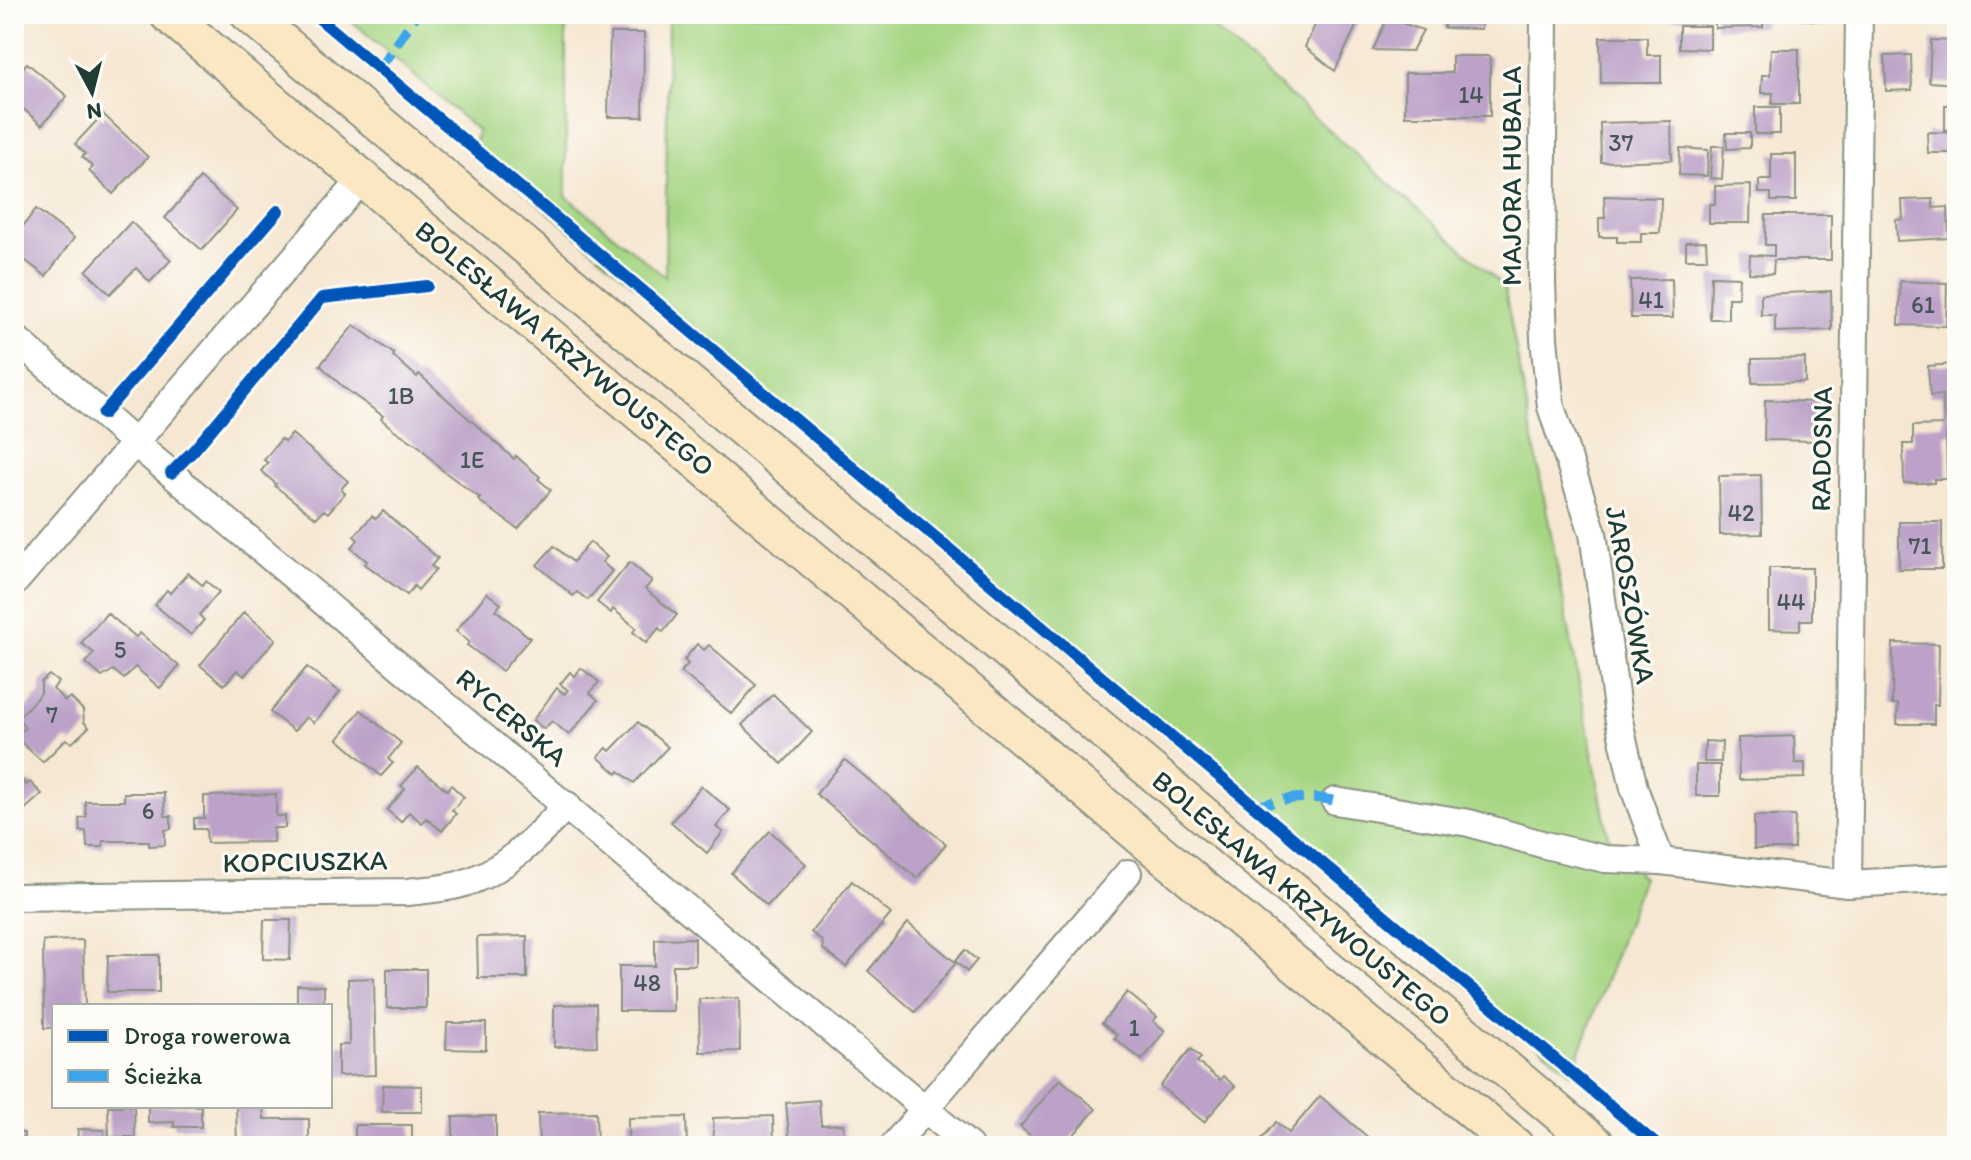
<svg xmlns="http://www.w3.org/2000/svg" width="1971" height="1160" font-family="Itim,sans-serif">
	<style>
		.green { fill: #a6d582; stroke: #62895b; stroke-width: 2 }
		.building { fill: #bca2c8 }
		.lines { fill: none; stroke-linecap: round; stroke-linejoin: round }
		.minor-casing { stroke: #8a9283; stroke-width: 30 }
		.secondary-casing { stroke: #8a9283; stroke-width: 40 }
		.minor { stroke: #fff; stroke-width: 26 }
		.secondary { stroke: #fbe7c3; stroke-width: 36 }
		.quiet { stroke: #3da4eb; stroke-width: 10; stroke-dasharray: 20 10; stroke-linecap: butt }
		.cycleway-casing { stroke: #fdfcf7; stroke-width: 17 }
		.cycleway { stroke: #0057b8; stroke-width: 12 }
		.labels { text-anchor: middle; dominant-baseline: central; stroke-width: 6; stroke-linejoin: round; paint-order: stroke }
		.number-label { font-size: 24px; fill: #465659 }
		.street-label { font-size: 28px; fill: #1f3d34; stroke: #fdfcf7 }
	</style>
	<rect width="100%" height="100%" fill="#fdfcf7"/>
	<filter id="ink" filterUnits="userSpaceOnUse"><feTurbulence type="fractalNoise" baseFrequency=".0125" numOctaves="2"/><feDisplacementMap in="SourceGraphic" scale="16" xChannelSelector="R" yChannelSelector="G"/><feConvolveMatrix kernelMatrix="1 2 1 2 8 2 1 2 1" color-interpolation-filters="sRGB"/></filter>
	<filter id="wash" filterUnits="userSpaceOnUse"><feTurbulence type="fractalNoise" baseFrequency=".006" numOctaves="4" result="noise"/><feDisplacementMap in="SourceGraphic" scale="32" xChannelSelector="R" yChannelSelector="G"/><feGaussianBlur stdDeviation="1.8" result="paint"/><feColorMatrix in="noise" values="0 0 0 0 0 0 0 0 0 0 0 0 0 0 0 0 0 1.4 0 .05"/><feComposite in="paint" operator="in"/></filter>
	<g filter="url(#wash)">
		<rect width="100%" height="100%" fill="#f6e7d2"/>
		<path class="green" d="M344 14H566V196L665 277 668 14H1198L1504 286 1608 836 1643 878 1572 1074 473 149 478 131Z"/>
		<g id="blocks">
			<g class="building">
				<path d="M1320 14H1362L1335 71 1305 47Z"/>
				<path d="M1445 14H1482L1481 29 1444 28Z"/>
				<path d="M1664 14H1705V18L1665 19Z"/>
				<path d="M1715 14H1763V27L1715 28Z"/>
				<path d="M1794 14H1825V21L1794 19Z"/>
				<path d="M1387 18 1423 30 1412 51 1373 50Z"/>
				<path d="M1679 26H1710V49L1679 48Z"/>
				<path d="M610 33H644L643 117H608Z"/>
				<path d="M1600 37H1647V55H1661V83H1601Z"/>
				<path d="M1931 40 1957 41V84L1929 82Z"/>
				<path d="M1771 49H1799V104H1772L1773 93H1761L1762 75H1770Z"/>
				<path d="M1911 55 1912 90 1886 91 1885 56Z"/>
				<path d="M1452 56H1490V116H1405V73H1452Z"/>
				<path d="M27 63 67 96 42 125 14 101V78Z"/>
				<rect x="1945" y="105" width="12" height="25"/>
				<rect x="1755" y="107" width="25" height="27"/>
				<path d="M103 114 148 157 113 194 89 171 93 167 82 157 85 154 75 144Z"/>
				<path d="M1671 121 1672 160 1601 162 1600 123Z"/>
				<path d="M1927 132 1957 133V153H1928Z"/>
				<path d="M1726 133H1750V148L1727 149Z"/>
				<path d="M1712 146H1724L1722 179 1710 178Z"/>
				<path d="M1680 148 1708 150 1707 176 1679 175Z"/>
				<path d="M1771 154H1796V201H1771V193H1759V180H1771Z"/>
				<path d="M200 178 237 210 202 250 165 218Z"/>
				<path d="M1751 185 1750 223H1709V204H1715V186Z"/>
				<path d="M1604 196 1661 198 1660 233H1641V242H1617V237H1599V218H1605Z"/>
				<path d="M1933 199V208L1948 207 1949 238 1897 241 1896 220 1903 219 1902 200Z"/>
				<path d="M36 209 74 238 46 276 14 252V238Z"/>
				<path d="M1766 215H1831V260H1774L1773 274 1749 273 1750 255 1774 256V245H1765Z"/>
				<path d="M131 222 171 260 150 282 136 268 110 294 86 271Z"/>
				<path d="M1706 241 1707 259H1686V242Z"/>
				<path d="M1711 276 1739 277 1738 298H1728V319H1710Z"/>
				<path d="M1672 279 1673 318H1631L1630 280Z"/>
				<path d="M1900 281 1947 283 1946 326 1899 325Z"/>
				<path d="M1831 291 1832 330 1775 332V315H1761V294Z"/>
				<path d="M354 325 394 354 393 356 417 377 419 374 514 459 516 456 540 477 538 479 551 490 518 529 478 500 480 498 442 470 420 447 393 429 381 419 383 416 344 388 320 365Z"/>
				<path d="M1805 358V382L1752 383V359Z"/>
				<path d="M1954 364 1957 434H1946L1947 479H1934V483H1904L1903 444H1913V426L1942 425 1944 420 1942 395 1930 396 1928 366Z"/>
				<path d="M1765 400 1817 402 1816 441 1764 440Z"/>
				<path d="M292 434 348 481 341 489 345 493 328 513 324 510 316 518 275 486 276 484 261 471 268 463 264 460 281 439 285 442Z"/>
				<path d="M1761 475 1762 534 1720 535 1719 476Z"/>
				<path d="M383 511 438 558 431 566 436 569 418 590 414 586 407 595 365 564 367 561 351 548 358 540 354 536 372 516 376 519Z"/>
				<rect x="1899" y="522" width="43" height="47"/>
				<path d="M590 542 607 557 602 562 612 571 588 600 577 592 573 596 537 565 554 546 573 562Z"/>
				<path d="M630 562 652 581 645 589 677 615 663 632 659 628 646 643 633 632 636 628 613 609 611 613 597 602Z"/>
				<path d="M1769 568H1812V620H1800V630L1769 629Z"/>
				<path d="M188 573 202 585 206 581 219 592 199 615 204 620 191 635 155 605 167 590 170 593Z"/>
				<path d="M487 593 501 604 496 610 530 638 502 671 467 645 469 642 456 631Z"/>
				<path d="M244 612 276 639 244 676 237 670 224 685 200 665Z"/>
				<path d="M107 613 136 637 140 633 179 666 160 688 135 667 124 679 113 670 102 677 86 663 94 653 81 643Z"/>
				<path d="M1893 643 1939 644 1938 705H1934V724H1897L1898 704H1892Z"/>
				<path d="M697 644 704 650 709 645 756 685 732 714 681 672 688 664 684 660Z"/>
				<path d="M307 667 340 692 314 723 306 717 294 731 270 712Z"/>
				<path d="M581 668 599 682 590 693 598 700 569 735 552 721 544 729 533 720 557 688 564 694 568 690 560 684 570 672 575 676Z"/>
				<path d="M49 675 58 682 53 689 65 701 70 697 83 710 84 722 89 727 72 743 66 739 43 762 14 736 25 728 18 718 41 693V682Z"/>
				<path d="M773 694 812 732 782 764 742 725Z"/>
				<path d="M361 710 401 743 388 759 393 763 381 776 338 739Z"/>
				<path d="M638 722 668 747 634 783 619 771 617 774 598 757 607 748 610 751Z"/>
				<path d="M1794 736 1795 763H1805V778L1739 780 1738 738Z"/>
				<path d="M1705 741 1722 742 1721 762H1704Z"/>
				<path d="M845 760 946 844 917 878 816 794Z"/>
				<rect x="1696" y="765" width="24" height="31"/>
				<path d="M418 767 447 790 451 785 464 797 452 810 456 814 442 831 426 818 422 823 409 812 401 822 387 810 405 789 401 786Z"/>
				<path d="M14 771 26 785 30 782 42 794 14 819Z"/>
				<path d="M701 786 730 810 716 827 723 832 707 853 671 822Z"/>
				<path d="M124 793H164L165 816H171V829L165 830V845L149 846V841H103V847H87L86 831H80L79 818 86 817 85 801H124Z"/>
				<path d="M276 794V816H285V828H273V842L207 843 206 829H194V818H204V796Z"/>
				<path d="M1754 816H1795L1794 849H1754Z"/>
				<path d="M770 831 806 864 767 906 731 873Z"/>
				<path d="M1951 832H1957V861H1953Z"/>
				<path d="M852 881 891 914 846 967 823 949 822 941 811 932Z"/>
				<path d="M264 920H291L290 960 263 959Z"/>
				<path d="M908 923 956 963 915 1012 868 971Z"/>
				<path d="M527 936V978H478L477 937Z"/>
				<path d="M695 938V965H673V1011H619V966H655V939Z"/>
				<path d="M83 940 85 1006H54V1028H44L43 941Z"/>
				<path d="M965 950 977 960 967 972 955 961Z"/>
				<path d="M108 955H159V992H107Z"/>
				<rect x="387" y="969" width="39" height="39"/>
				<path d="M374 978 376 1075 338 1076V1045H349L348 979Z"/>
				<path d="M297 985 324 986V1006H297Z"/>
				<path d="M1127 992 1157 1017 1153 1021 1165 1031 1142 1060 1114 1038 1117 1035 1102 1023Z"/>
				<path d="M739 998 740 1051 700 1052 699 999Z"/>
				<path d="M596 1004 597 1046 554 1047V1005Z"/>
				<path d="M447 1023H486V1050L446 1049Z"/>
				<path d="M1191 1049 1201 1058 1197 1062 1220 1080 1223 1076 1235 1086 1204 1122 1160 1086Z"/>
				<path d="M1060 1079 1096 1109 1064 1146H1042L1020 1127Z"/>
				<path d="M383 1085 422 1086V1112H382Z"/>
				<path d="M1320 1096 1378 1146H1256L1276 1122 1289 1133Z"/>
				<path d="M819 1100 821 1125 843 1124 845 1146H790L786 1103Z"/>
				<path d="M108 1106H134L135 1137H109Z"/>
				<path d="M148 1106H201V1127H174V1122L148 1123Z"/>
				<path d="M236 1106H263L264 1119H309V1146H237Z"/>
				<path d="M596 1112 597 1146H539L538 1113Z"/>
				<path d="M496 1116V1146H453V1117Z"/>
				<path d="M773 1116 774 1146H714L713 1118Z"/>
				<path d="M686 1117 687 1146H628V1118Z"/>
				<rect x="355" y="1125" width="57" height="21"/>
				<path d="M78 1129 104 1130V1146H77Z"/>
				<rect x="14" y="1133" width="10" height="13"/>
			</g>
		</g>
	</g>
	<g filter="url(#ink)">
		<use href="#blocks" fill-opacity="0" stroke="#8a9283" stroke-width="2"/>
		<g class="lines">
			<defs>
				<g id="minor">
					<path d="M1544 14 1542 282 1544 339 1551 407 1593 533 1618 716 1634 788 1661 861 1848 884 1957 878"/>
					<path d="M14 337 136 444 969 1146"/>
					<path d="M14 583 363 178"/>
					<path d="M1335 801 1469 823 1545 845 1605 859 1661 861"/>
					<path d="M1848 884 1859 14"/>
					<path d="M14 897 408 892C424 890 442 889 458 885 504 873 536 838 567 805"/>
					<path d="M893 1146 1128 873"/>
				</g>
				<g id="secondary">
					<path d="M168 14 1146 841 1515 1146"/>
					<path d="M249 14 1598 1146"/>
				</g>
			</defs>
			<use href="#minor" class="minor-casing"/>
			<use href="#secondary" class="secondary-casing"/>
			<use href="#minor" class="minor"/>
			<use href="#secondary" class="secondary"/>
			<g class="quiet">
				<path d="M379 69 417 14"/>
				<path d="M1254 807C1283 799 1306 794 1335 801"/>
			</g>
			<defs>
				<g id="cycleway">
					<path d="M314 14 1658 1146"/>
					<path d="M103 414 278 211"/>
					<path d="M171 473 194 450 322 298 427 286"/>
				</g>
			</defs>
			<use href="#cycleway" class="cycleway-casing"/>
			<use href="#cycleway" class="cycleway"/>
		</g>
	</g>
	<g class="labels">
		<g class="number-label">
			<text x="1471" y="94">14</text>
			<text x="1621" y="142">37</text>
			<text x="1651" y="299">41</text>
			<text x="1923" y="304">61</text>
			<text x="401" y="395">1B</text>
			<text x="472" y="459">1E</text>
			<text x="1741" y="512">42</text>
			<text x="1920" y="545">71</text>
			<text x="1791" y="601">44</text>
			<text x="120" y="649">5</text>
			<text x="52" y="714">7</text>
			<text x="148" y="810">6</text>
			<text x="647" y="982">48</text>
			<text x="1134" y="1027">1</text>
		</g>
		<g class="street-label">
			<text transform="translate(1511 176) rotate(-90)">MAJORA HUBALA</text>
			<text transform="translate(565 348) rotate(40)">BOLESŁAWA KRZYWOUSTEGO</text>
			<text transform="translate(1821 449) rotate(-89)">RADOSNA</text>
			<text transform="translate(1631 595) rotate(80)">JAROSZÓWKA</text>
			<text transform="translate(512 717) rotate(40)">RYCERSKA</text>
			<text transform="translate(305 861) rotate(-1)">KOPCIUSZKA</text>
			<text transform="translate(1302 898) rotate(40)">BOLESŁAWA KRZYWOUSTEGO</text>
		</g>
	</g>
	<rect width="1971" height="1160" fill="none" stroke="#fdfcf7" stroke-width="48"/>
	<rect x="52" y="1004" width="280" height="104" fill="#fdfcf7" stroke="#a4b0a9" stroke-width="2"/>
	<rect x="68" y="1030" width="40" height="12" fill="#0057b8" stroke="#a4b0a9" stroke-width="2"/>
	<text x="124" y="1044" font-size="24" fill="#1f3d34">Droga rowerowa</text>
	<rect x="68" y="1070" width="40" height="12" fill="#3da4eb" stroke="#a4b0a9" stroke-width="2"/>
	<text x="124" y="1084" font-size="24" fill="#1f3d34">Ścieżka</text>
	<g transform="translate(92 92) rotate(173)" stroke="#fdfcf7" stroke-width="6" paint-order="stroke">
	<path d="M0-6L14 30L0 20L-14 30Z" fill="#1f3d34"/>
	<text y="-12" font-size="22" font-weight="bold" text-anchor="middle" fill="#1f3d34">N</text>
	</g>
</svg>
